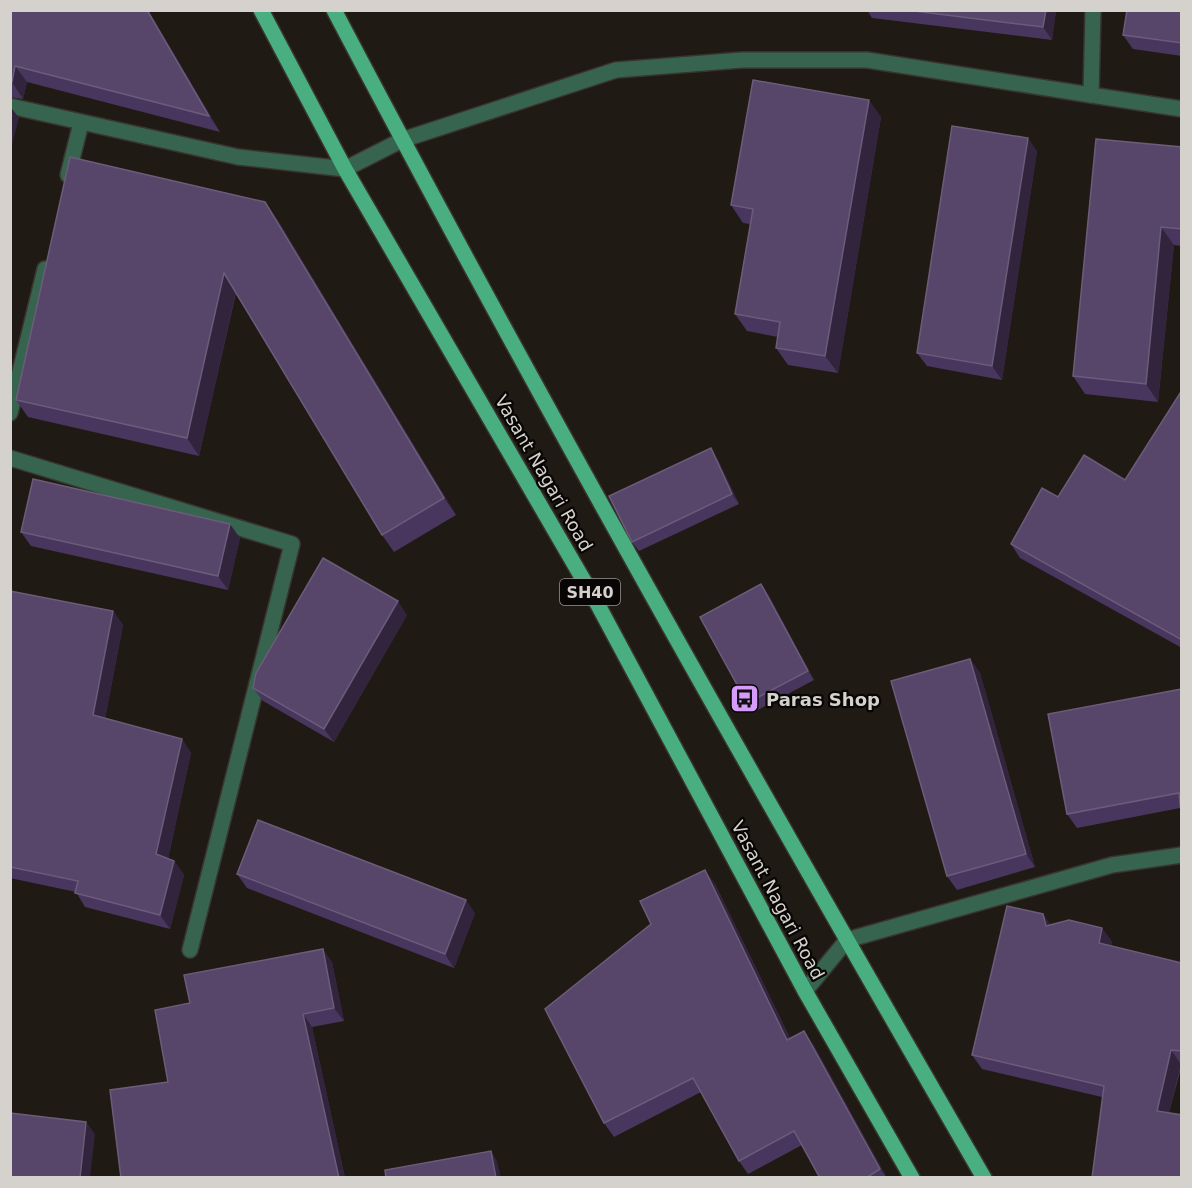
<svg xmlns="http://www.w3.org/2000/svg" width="1192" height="1188" font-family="'DejaVu Sans',sans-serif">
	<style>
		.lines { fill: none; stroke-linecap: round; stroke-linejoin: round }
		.minor-casing { stroke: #39342e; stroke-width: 18 }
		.major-casing { stroke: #39342e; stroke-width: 18 }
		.minor { stroke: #37644e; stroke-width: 15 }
		.major { stroke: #49ae80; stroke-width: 15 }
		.wall { fill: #48365e }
		.shaded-wall { fill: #31243c }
		.building { fill: #57466a; stroke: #6b5c7a; stroke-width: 1.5 }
		.labels { text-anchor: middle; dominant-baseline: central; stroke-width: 4.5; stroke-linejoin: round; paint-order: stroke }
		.shield { fill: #080604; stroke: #989491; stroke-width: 1.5 }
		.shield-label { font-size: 16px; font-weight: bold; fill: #d5d1cd }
		.street-label { font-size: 18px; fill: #d5d1cd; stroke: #080604 }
		.poi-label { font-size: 18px; font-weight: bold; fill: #d5d1cd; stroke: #080604; text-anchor: start }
	</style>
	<rect width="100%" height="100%" fill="#201a14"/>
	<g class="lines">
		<defs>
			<g id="minor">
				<path d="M1093 10 1091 95 1182 109"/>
				<path d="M10 106 238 157 345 169 402 140 616 70 742 60H867L1091 95"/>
				<path d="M68 175 81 123"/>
				<path d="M10 413 45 269"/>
				<path d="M10 458 292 544 190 950"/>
				<path d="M805 991 847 940 1112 865 1182 855"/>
			</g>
			<g id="major">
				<path d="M261 10 345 169 598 605 805 991 912 1178"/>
				<path d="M334 10C541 404 761 792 984 1178"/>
			</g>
		</defs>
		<use href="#minor" class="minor-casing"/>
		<use href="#major" class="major-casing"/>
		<use href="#minor" class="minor"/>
		<use href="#major" class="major"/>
	</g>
	<g class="wall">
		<path d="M10 10H148L220 132 27 82 23 99 10 97Z"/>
		<path d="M867 10H1056L1052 40 872 18Z"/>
		<path d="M1182 10V56L1133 49 1123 35Z"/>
		<path d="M881 117 838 373 788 365 776 348 778 337 747 331 735 314 750 224 743 223 731 205Z"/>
		<path d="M1182 147V246L1174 245 1158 402 1085 394 1073 376Z"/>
		<path d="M1037 151 1002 380 927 366 917 353Z"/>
		<path d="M277 219 456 515 394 552 382 535 236 293 199 456 28 417 16 400Z"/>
		<path d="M1182 390V648L1020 558 1011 544 1058 497 1125 480Z"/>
		<path d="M717 458 739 504 639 551 632 542Z"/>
		<path d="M21 532 240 538 228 590 31 546Z"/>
		<path d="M10 591 113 611 123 625 105 719 182 739 191 753 168 859 174 861 184 875 170 929 85 907 76 892 10 878Z"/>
		<path d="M768 594 814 680 754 712 747 703Z"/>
		<path d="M407 615 334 742 263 701 253 688Z"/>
		<path d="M970 659 980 673 1035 867 957 890 947 876Z"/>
		<path d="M1182 689 1180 808 1077 828 1067 814Z"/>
		<path d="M237 874 475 913 454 968 247 888Z"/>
		<path d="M715 884 790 1038 813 1044 887 1178H820L802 1145 748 1174 739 1161 701 1092 614 1137 604 1123Z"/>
		<path d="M1043 914 1050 925 1102 928 1112 942 1111 946 1182 963V1064L1169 1113 1182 1178 1102 1097 982 1069 972 1055Z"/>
		<path d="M332 962 344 1021 312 1027 345 1178H121L168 1082 190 1003Z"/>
	</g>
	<g class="shaded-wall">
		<path d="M147 10H148L220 132 209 116Z"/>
		<path d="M1046 10H1056L1052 40 1043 27Z"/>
		<path d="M15 66 27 82 23 99 12 82Z"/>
		<path d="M869 100 881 117 838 373 825 356Z"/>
		<path d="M10 106 19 118 10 152Z"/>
		<path d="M1028 138 1037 151 1002 380 992 366Z"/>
		<path d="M265 202 277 219 456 515 444 498Z"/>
		<path d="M1161 227 1174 245 1158 402 1146 384Z"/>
		<path d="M224 273 236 291 199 456 187 438Z"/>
		<path d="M711 448 717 458 739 504 732 494Z"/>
		<path d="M230 524 240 538 228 590 218 576Z"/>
		<path d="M761 584 768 594 814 680 808 671Z"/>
		<path d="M398 601 407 615 334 742 324 729Z"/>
		<path d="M113 611 123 625 103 729 93 715Z"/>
		<path d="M970 659 980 673 1035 867 1026 854Z"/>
		<path d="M182 739 191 753 166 868 156 854Z"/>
		<path d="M174 861 184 875 170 929 160 915Z"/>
		<path d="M705 870 715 884 797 1053 787 1040Z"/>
		<path d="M466 900 475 913 454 968 445 954Z"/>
		<path d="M1043 914 1053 928 1046 926Z"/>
		<path d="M1102 928 1112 942 1109 957 1099 943Z"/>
		<path d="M323 949 332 962 344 1021 334 1008Z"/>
		<path d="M303 1014 312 1027 345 1178H339Z"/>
		<path d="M804 1031 813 1044 887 1178 880 1169Z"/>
		<path d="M1171 1050 1181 1064 1166 1125 1157 1111Z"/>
		<path d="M86 1122 95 1134 90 1178H80Z"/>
		<path d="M491 1151 497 1161 501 1178H496Z"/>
	</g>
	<g class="building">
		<path d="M10 10H147L209 116 15 66 12 82H10Z"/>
		<path d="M906 10H1046L1043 27Z"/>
		<path d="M1127 10H1182V43L1123 35Z"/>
		<path d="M753 80 869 100 825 356 776 348 780 322 735 314 753 209 731 205Z"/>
		<path d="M952 126 1028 138 992 366 917 353Z"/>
		<path d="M1096 139 1182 147V229L1161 227 1146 384 1073 376Z"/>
		<path d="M70 157 265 202 444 498 382 535 224 273 187 438 16 400Z"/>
		<path d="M1182 390V640L1011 544 1042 488 1058 497 1084 455 1125 480Z"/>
		<path d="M711 448 732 494 632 542 609 496Z"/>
		<path d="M33 479 230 524 218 576 21 532Z"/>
		<path d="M323 558 398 601 324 729 253 688 256 673Z"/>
		<path d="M761 584 808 671 747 703 700 617Z"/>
		<path d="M10 591 113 611 93 715 182 739 156 854 174 861 160 915 75 893 78 881 10 867Z"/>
		<path d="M970 659 1026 854 947 876 891 681Z"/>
		<path d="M1182 689V822L1179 793 1067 814 1048 714Z"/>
		<path d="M258 820 466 900 445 954 237 874Z"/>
		<path d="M705 870 787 1040 804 1031 880 1169 866 1178H820L794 1131 739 1161 693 1078 604 1123 545 1009 651 924 640 901Z"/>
		<path d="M1007 906 1043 914 1046 926 1069 920 1102 928 1099 943 1182 963V1051L1171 1050 1157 1111 1182 1115V1178H1092L1104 1086 972 1055Z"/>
		<path d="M323 949 334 1008 303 1014 339 1178H121L110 1090 168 1082 155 1010 190 1003 184 975Z"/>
		<path d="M10 1113 86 1122 80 1178H10Z"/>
		<path d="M491 1151 496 1178H386L385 1170Z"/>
	</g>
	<defs>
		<symbol id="bus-square" viewBox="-11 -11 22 22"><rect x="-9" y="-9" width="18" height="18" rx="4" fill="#d69bfa" stroke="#080604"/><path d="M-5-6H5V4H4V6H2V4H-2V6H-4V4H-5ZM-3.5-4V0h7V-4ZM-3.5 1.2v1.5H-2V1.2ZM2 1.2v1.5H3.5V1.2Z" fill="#111"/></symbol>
	</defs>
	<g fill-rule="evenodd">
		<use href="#bus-square" x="728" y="682" width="33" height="33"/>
	</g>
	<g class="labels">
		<rect class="shield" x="560" y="579" width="60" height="26" rx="4.5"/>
		<g class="shield-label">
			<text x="590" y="592">SH40</text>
		</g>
		<g class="street-label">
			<text transform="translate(544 473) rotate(60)">Vasant Nagari Road</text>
			<text transform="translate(778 900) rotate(62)">Vasant Nagari Road</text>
		</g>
		<g class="poi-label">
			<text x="766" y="699">Paras Shop</text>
		</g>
	</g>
	<rect width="1192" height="1188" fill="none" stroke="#d5d1cd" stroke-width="24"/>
</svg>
